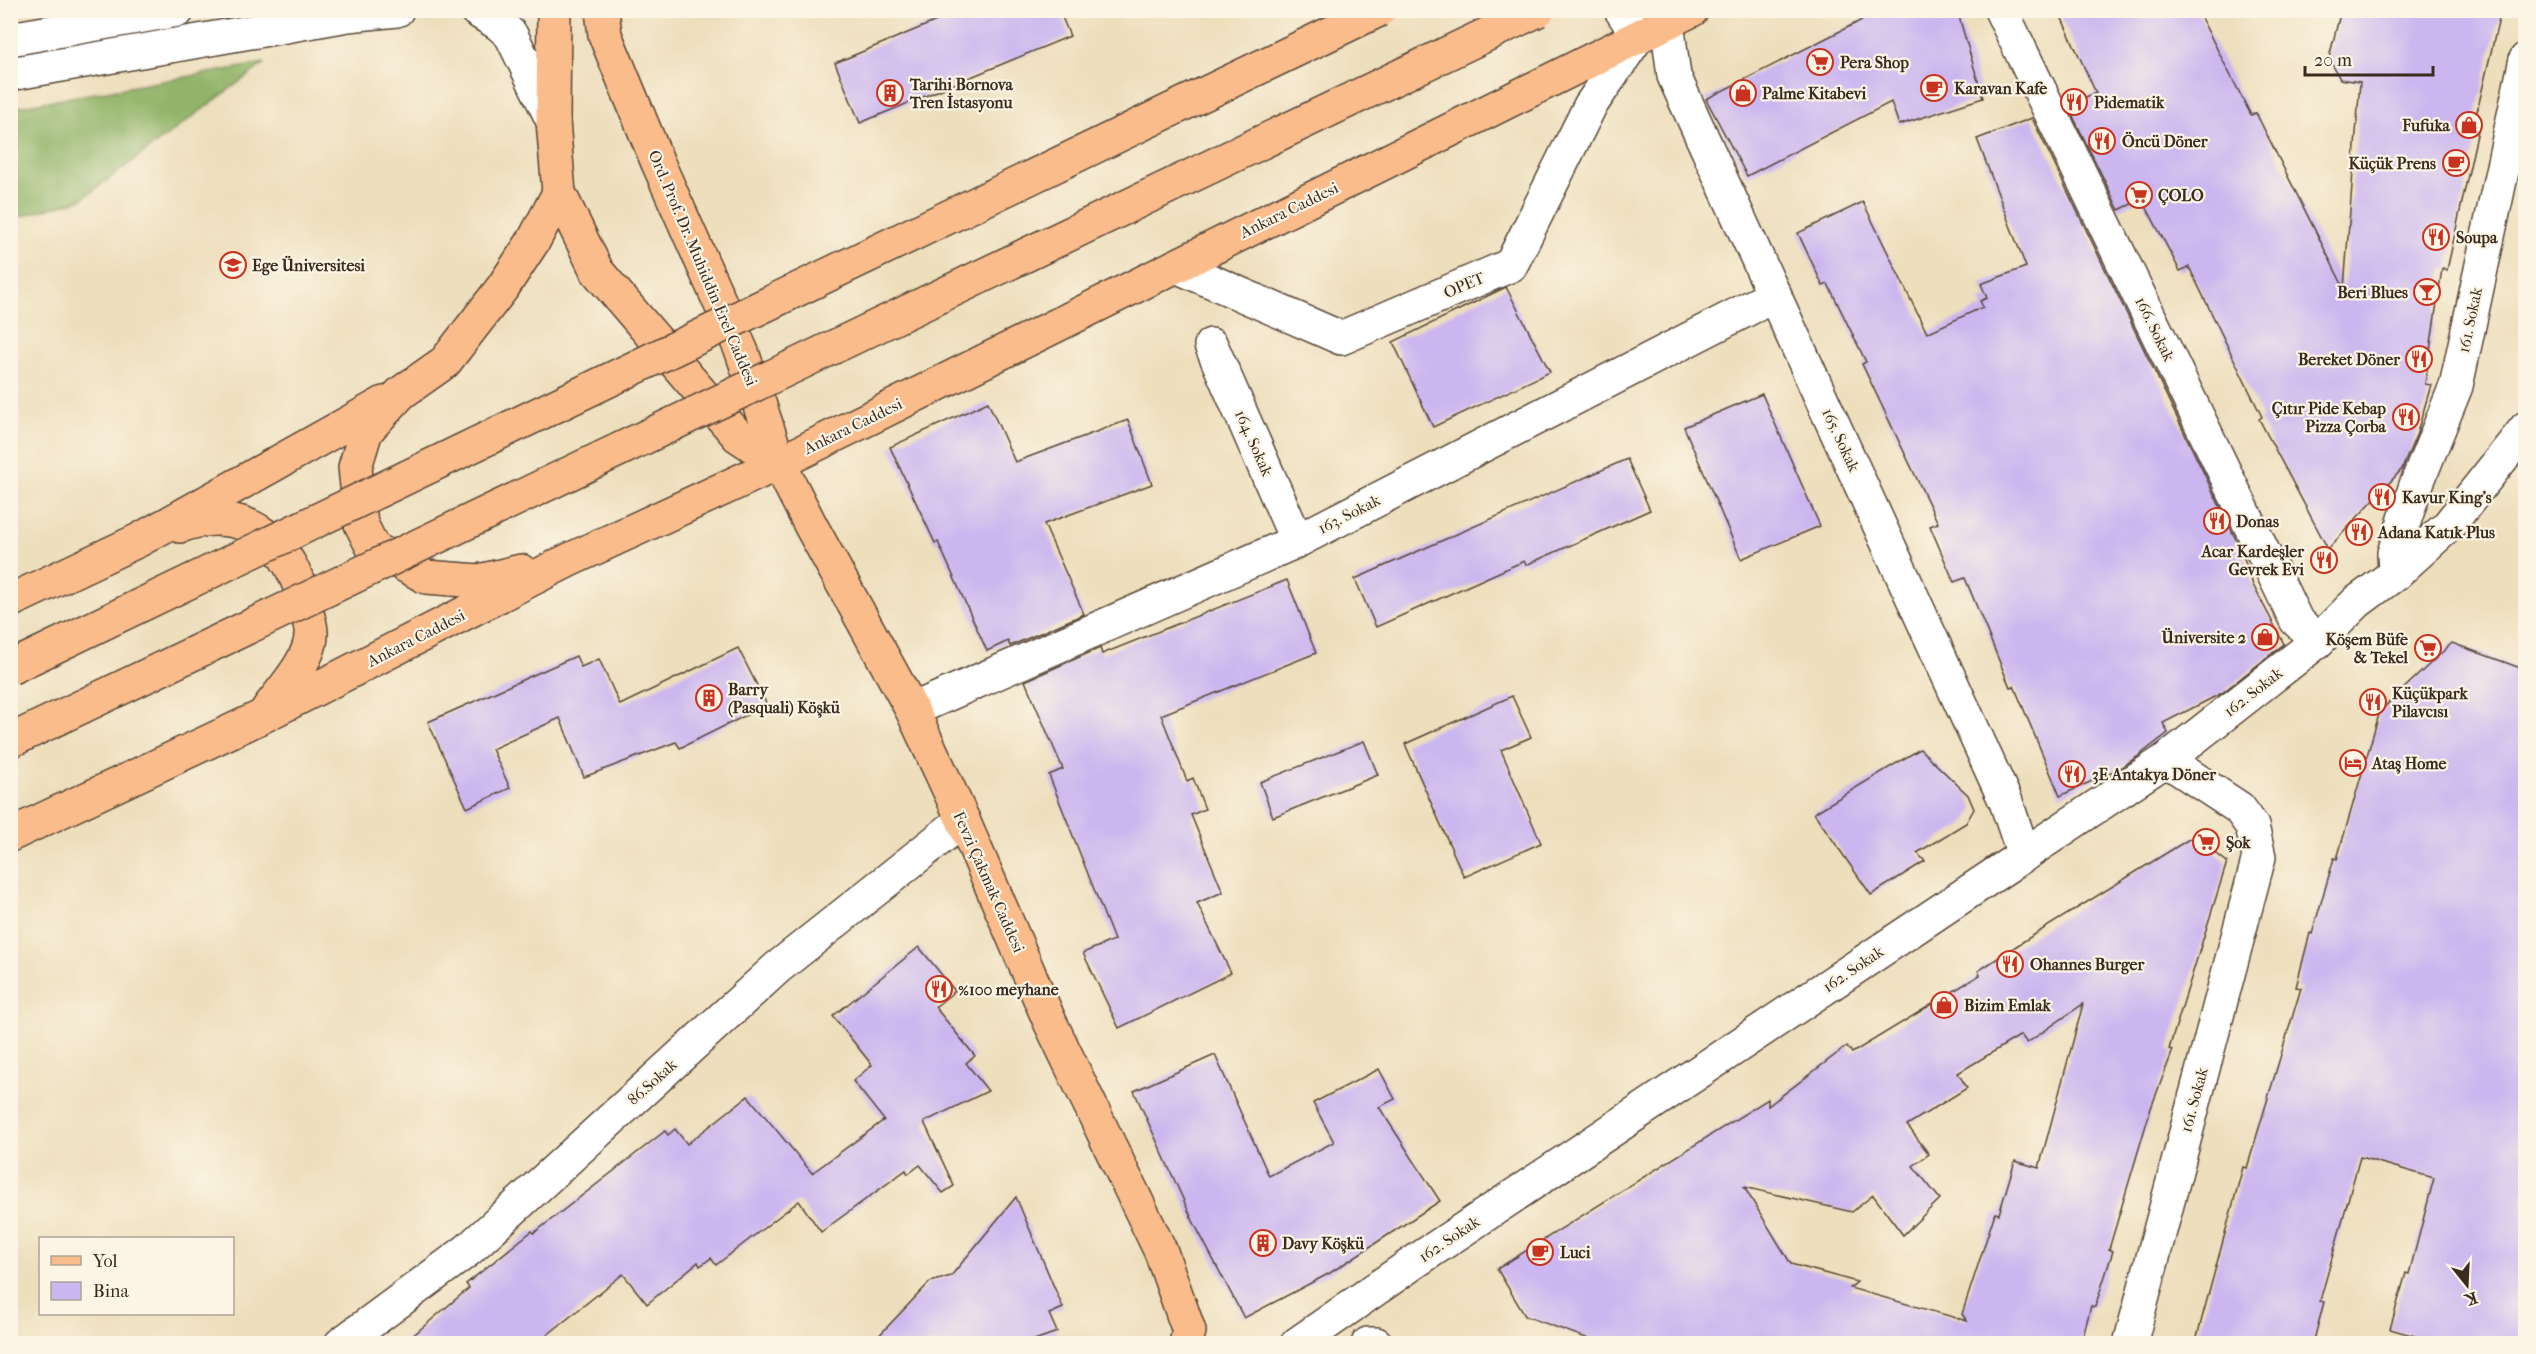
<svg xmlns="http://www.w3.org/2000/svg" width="2536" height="1354" font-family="'IM FELL French Canon',serif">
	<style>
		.forest { fill: #91b468; stroke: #666f43; stroke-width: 1.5 }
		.building { fill: #cbb6ef; fill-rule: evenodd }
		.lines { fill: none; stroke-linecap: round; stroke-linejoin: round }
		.minor-casing { stroke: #564536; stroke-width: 36 }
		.major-casing { stroke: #564536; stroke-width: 36 }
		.minor { stroke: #fff; stroke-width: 33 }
		.major { stroke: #fabc8b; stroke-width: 33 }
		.highway-bridge-casing { stroke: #564536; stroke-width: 36; stroke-linecap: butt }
		.highway-bridge { stroke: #fabc8b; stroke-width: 33 }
		.labels { text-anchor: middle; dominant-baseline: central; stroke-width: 4.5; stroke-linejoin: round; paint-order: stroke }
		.poi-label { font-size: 16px; font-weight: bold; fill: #3b2a1e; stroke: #fcf5e5; text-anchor: start }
		.street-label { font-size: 16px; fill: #3b2a1e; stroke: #fcf5e5 }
	</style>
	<rect width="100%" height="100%" fill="#fcf5e5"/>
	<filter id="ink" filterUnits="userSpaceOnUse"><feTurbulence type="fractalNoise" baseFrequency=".0167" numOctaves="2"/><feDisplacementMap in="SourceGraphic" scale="12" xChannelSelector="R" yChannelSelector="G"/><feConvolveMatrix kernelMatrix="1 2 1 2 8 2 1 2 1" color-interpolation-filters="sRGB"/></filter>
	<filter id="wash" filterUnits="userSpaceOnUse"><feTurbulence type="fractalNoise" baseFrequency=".008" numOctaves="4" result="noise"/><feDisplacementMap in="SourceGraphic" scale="24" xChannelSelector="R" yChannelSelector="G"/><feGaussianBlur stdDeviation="1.35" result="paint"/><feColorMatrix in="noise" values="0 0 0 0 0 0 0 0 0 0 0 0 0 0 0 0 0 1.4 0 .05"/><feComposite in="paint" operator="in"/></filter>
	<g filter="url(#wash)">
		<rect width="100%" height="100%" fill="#eddebc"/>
		<path class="forest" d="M265 63 80 200 11 219V108Z"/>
		<g id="blocks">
			<g class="building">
				<path d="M963 10H1059L1070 36 860 123 835 63Z"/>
				<path d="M1861 10H1957L1983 98 1899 125 1891 102 1747 176 1706 99 1864 19Z"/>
				<path d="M2058 10H2197L2251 115 2256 113 2344 288 2360 82 2340 79 2329 58 2341 10H2501L2475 120 2480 121 2447 270 2442 269 2425 384 2431 385 2417 433 2402 469 2328 549 2259 419 2262 417 2189 267 2180 271 2142 199 2119 210 2067 104 2096 93Z"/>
				<path d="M2032 118 2242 552 2253 585 2284 644 2222 693 2163 723 2168 733 2137 757 2120 768 2060 796 2014 686 2010 687 1965 578 1954 582 1930 526 1938 523 1862 364 1866 362 1828 284 1823 286 1798 233 1863 202 1927 333 1983 307 1980 301 1987 298 1981 284 2026 267 1977 139Z"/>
				<path d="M1506 287 1550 372 1433 427 1393 342Z"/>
				<path d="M1762 394 1820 526 1741 559 1684 427Z"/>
				<path d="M988 402 1015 462 1128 420 1152 484 1044 524 1084 614 1010 646 1008 641 987 651 938 542 935 543 890 447Z"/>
				<path d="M1627 459 1650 510 1526 565 1524 561 1376 627 1355 579Z"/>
				<path d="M1287 580 1316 653 1161 715 1187 781 1193 778 1205 809 1191 815 1223 892 1197 903 1231 973 1119 1028 1083 953 1114 940 1049 775 1063 769 1025 681 1100 648 1102 654Z"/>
				<path d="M2452 643 2526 670V1344H2443L2390 1329 2406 1273 2409 1274 2434 1178 2360 1157 2320 1301 2324 1302 2313 1344H2195L2243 1167 2247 1168 2301 988 2296 987 2310 933 2312 934 2334 858 2337 859 2380 711Z"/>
				<path d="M738 648 767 705 680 748 676 742 584 777 560 718 492 749 510 788 467 808 428 722 576 656 581 667 599 659 620 705Z"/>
				<path d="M1512 696 1531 737 1501 750 1541 843 1464 877 1405 744Z"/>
				<path d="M1364 741 1378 775 1273 817 1260 782Z"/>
				<path d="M1920 749 1968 795 1974 809 1966 823 1917 853 1925 861 1871 895 1814 813Z"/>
				<path d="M2194 836 2227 862 2169 1049 2173 1050 2151 1108 2109 1249 2113 1251 2095 1307 2091 1306 2081 1344H1603L1525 1316 1497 1269 1768 1099V1106L1847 1046 1852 1053 1980 975 1978 971 2024 941ZM2083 1004 2039 1168 2015 1161 1999 1214 1995 1213 1962 1314 1967 1321 1850 1288 1857 1282 1791 1264 1744 1187 1852 1212 1873 1195 1903 1235 1940 1199 1913 1166 1929 1154 1907 1125 1967 1088 1958 1073 2021 1035 2027 1043Z"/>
				<path d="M919 947 955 991 935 1007 975 1056 966 1063 988 1091 924 1122 954 1186 943 1193 920 1165 908 1174 906 1170 821 1232 799 1201 716 1265 711 1258 700 1266 698 1262 647 1304 623 1274 536 1344H403L469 1288 466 1284 532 1231 534 1233 665 1131 668 1135 675 1129 687 1144 748 1096 812 1173 884 1120 853 1081 872 1065 833 1016Z"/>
				<path d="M1215 1055 1269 1176 1334 1142 1313 1103 1379 1069 1395 1099 1379 1107 1440 1201 1330 1273 1244 1318 1193 1221 1134 1091Z"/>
				<path d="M1016 1197 1063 1308 1049 1314 1057 1332 1023 1344H871L930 1282 951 1276Z"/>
			</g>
		</g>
	</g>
	<g filter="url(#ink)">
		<use href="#blocks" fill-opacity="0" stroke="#564536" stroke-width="1.5"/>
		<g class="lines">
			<defs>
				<g id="minor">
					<path d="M476 10 499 24 511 35 553 121"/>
					<path d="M2001 10 2296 620 2318 641"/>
					<path d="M1667 22 1674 76 2006 802 2024 855"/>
					<path d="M10 39 178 10"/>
					<path d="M10 74 348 15 397 10"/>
					<path d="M1176 266 1341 338 1511 265 1590 106 1638 36 1621 10"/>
					<path d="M1211 345 1297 541"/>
					<path d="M2395 574 2394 553 2415 488 2456 386 2526 59"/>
					<path d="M912 710 1297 541 1775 295"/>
					<path d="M341 1344 468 1250 777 968 963 820"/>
					<path d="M1297 1344 1413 1263 2166 760 2318 641 2357 602 2395 574 2448 526 2526 428"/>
					<path d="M1368 1344H1376"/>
					<path d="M2130 1344 2259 857 2252 826 2239 808 2166 760"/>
				</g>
				<g id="major">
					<path d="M554 10 553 121 559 193 597 271 738 436 779 463"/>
					<path d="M602 10 605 35 658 163 742 352 779 463 811 526 912 710 963 820 1050 1022 1161 1252 1189 1331 1186 1344"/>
					<path d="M180 526C247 502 291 543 306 608 307 616 312 626 311 635 311 659 282 690 268 709"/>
					<path d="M521 571 479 581 426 577 373 548 361 524 355 467 366 431 401 393 445 362 503 287 534 240 559 193"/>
					<path d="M10 601 139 540 384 403"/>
					<path d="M10 835 263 716 567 561 779 463 1692 10"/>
				</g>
			</defs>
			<use href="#minor" class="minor-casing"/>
			<use href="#major" class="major-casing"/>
			<use href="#minor" class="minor"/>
			<use href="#major" class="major"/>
			<defs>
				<g id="highway-bridge">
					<path d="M10 668 1379 10"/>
					<path d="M10 741 1538 10"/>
				</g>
			</defs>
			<use href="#highway-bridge" class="highway-bridge-casing"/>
			<use href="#highway-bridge" class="highway-bridge"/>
		</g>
	</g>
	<defs>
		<symbol id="supermarket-ring" viewBox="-11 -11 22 22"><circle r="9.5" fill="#fcf5e5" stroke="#c8321e" stroke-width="1.5"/><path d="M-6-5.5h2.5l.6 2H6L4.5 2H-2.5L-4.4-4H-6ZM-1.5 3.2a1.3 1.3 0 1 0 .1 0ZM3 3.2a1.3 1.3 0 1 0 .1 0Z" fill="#c8321e"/></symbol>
		<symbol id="cafe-ring" viewBox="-11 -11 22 22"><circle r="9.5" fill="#fcf5e5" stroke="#c8321e" stroke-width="1.5"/><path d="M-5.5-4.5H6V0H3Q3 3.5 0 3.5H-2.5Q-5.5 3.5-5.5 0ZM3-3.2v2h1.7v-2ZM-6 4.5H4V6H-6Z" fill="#c8321e"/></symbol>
		<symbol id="building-ring" viewBox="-11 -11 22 22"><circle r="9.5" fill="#fcf5e5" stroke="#c8321e" stroke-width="1.5"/><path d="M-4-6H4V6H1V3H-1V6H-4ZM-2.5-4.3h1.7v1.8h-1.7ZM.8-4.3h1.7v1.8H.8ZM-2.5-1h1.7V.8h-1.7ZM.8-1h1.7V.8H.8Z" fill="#c8321e"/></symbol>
		<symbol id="shop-ring" viewBox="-11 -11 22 22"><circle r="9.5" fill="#fcf5e5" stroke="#c8321e" stroke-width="1.5"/><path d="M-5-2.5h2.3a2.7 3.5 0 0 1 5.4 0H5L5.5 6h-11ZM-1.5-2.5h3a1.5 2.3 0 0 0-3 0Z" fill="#c8321e"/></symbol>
		<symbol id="restaurant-ring" viewBox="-11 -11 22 22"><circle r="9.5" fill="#fcf5e5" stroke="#c8321e" stroke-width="1.5"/><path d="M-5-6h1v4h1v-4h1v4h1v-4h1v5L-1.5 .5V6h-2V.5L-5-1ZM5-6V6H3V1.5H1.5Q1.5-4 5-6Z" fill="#c8321e"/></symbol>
		<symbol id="university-ring" viewBox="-11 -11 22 22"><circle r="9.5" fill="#fcf5e5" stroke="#c8321e" stroke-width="1.5"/><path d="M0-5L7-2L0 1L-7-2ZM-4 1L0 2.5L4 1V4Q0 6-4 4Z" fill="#c8321e"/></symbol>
		<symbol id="bar-ring" viewBox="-11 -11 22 22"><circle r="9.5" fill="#fcf5e5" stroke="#c8321e" stroke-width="1.5"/><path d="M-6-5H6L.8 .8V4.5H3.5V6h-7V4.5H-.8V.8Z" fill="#c8321e"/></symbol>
		<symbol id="hotel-ring" viewBox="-11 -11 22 22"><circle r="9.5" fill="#fcf5e5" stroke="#c8321e" stroke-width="1.5"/><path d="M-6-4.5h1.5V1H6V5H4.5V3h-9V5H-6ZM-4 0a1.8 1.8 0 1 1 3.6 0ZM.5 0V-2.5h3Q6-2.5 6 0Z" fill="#c8321e"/></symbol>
	</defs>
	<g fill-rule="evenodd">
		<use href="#supermarket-ring" x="1805" y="47" width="30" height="30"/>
		<use href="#cafe-ring" x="1919" y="73" width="30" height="30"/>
		<use href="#building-ring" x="875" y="78" width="30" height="30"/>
		<use href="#shop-ring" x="1728" y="78" width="30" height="30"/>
		<use href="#restaurant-ring" x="2059" y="87" width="30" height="30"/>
		<use href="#shop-ring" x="2454" y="110" width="30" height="30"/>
		<use href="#restaurant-ring" x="2087" y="126" width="30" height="30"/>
		<use href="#cafe-ring" x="2441" y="148" width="30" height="30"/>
		<use href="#supermarket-ring" x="2124" y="180" width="30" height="30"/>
		<use href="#restaurant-ring" x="2421" y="222" width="30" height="30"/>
		<use href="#university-ring" x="218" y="250" width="30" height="30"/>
		<use href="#bar-ring" x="2412" y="277" width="30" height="30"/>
		<use href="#restaurant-ring" x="2404" y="344" width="30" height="30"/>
		<use href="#restaurant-ring" x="2391" y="402" width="30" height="30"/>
		<use href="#restaurant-ring" x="2367" y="482" width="30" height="30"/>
		<use href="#restaurant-ring" x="2202" y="506" width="30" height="30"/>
		<use href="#restaurant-ring" x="2344" y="517" width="30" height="30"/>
		<use href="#restaurant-ring" x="2309" y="545" width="30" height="30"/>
		<use href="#shop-ring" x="2250" y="622" width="30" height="30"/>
		<use href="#supermarket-ring" x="2413" y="633" width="30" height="30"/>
		<use href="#building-ring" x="694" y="683" width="30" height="30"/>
		<use href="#restaurant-ring" x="2358" y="687" width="30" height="30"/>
		<use href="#hotel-ring" x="2338" y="748" width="30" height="30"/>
		<use href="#restaurant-ring" x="2057" y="759" width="30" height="30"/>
		<use href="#supermarket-ring" x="2191" y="827" width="30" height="30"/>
		<use href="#restaurant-ring" x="1995" y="949" width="30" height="30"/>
		<use href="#restaurant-ring" x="924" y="974" width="30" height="30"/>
		<use href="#shop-ring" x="1929" y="990" width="30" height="30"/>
		<use href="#building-ring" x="1248" y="1228" width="30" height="30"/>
		<use href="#cafe-ring" x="1525" y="1237" width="30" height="30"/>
	</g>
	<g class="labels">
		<g class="poi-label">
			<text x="1840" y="62">Pera Shop</text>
			<text x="910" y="84">Tarihi Bornova<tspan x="910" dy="18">Tren İstasyonu</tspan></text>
			<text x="1954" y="88">Karavan Kafe</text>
			<text x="1762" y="93">Palme Kitabevi</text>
			<text x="2094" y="102">Pidematik</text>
			<text x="2450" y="125" text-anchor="end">Fufuka</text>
			<text x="2122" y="141">Öncü Döner</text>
			<text x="2436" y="163" text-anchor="end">Küçük Prens</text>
			<text x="2158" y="195">ÇOLO</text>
			<text x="2456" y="237">Soupa</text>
			<text x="252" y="265">Ege Üniversitesi</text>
			<text x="2408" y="292" text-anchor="end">Beri Blues</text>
			<text x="2400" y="359" text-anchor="end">Bereket Döner</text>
			<text x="2386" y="408" text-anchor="end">Çıtır Pide Kebap<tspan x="2386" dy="18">Pizza Çorba</tspan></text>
			<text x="2402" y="497">Kavur King's</text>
			<text x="2236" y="521">Donas</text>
			<text x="2378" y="532">Adana Katık Plus</text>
			<text x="2304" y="551" text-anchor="end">Acar Kardeşler<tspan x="2304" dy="18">Gevrek Evi</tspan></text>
			<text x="2246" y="637" text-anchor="end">Üniversite 2</text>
			<text x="2408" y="639" text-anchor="end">Köşem Büfe<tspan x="2408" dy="18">&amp; Tekel</tspan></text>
			<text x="728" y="689">Barry<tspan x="728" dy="18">(Pasquali) Köşkü</tspan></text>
			<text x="2392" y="693">Küçükpark<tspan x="2392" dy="18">Pilavcısı</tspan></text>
			<text x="2372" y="763">Ataş Home</text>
			<text x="2092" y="774">3E Antakya Döner</text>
			<text x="2226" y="842">Şok</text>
			<text x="2030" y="964">Ohannes Burger</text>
			<text x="958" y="989">%100 meyhane</text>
			<text x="1964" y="1005">Bizim Emlak</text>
			<text x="1282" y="1243">Davy Köşkü</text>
			<text x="1560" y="1252">Luci</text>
		</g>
		<g class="street-label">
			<text transform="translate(1289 210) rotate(-26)">Ankara Caddesi</text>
			<text transform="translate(703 268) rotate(67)">Ord. Prof. Dr. Muhiddin Erel Caddesi</text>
			<text transform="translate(1464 285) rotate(-23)">OPET</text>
			<text transform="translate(2470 320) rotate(-78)">161. Sokak</text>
			<text transform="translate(2155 329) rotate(64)">166. Sokak</text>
			<text transform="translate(853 426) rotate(-26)">Ankara Caddesi</text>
			<text transform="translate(1841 440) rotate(65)">165. Sokak</text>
			<text transform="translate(1254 443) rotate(66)">164. Sokak</text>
			<text transform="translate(1349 514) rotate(-27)">163. Sokak</text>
			<text transform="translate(416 638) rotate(-27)">Ankara Caddesi</text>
			<text transform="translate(2253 692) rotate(-38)">162. Sokak</text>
			<text transform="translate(989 882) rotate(66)">Fevzi Çakmak Caddesi</text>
			<text transform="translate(1853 969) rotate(-34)">162. Sokak</text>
			<text transform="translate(652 1082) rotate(-42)">86.Sokak</text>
			<text transform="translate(2194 1100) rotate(-75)">161. Sokak</text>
			<text transform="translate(1449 1239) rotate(-34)">162. Sokak</text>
		</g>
	</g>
	<rect width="2536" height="1354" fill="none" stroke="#fcf5e5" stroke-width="36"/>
	<rect x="39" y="1237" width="195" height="78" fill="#fcf5e5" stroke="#afa495" stroke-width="1.5"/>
	<rect x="51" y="1256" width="30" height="9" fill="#fabc8b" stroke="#afa495" stroke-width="1.5"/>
	<text x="93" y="1267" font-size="18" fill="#3b2a1e">Yol</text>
	<rect x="51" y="1282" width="30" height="18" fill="#cbb6ef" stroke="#afa495" stroke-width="1.5"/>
	<text x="93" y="1297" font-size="18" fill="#3b2a1e">Bina</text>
	<g transform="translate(2467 1285) rotate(162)" stroke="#fcf5e5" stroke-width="4.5" paint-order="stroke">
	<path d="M0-4.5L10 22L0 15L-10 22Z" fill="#3b2a1e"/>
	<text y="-9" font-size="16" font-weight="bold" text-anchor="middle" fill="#3b2a1e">K</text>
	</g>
	<path d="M2305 66v9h128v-9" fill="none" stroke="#3b2a1e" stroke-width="3"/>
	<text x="2314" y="66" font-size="18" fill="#3b2a1e" stroke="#fcf5e5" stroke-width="4.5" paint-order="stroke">20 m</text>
</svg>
